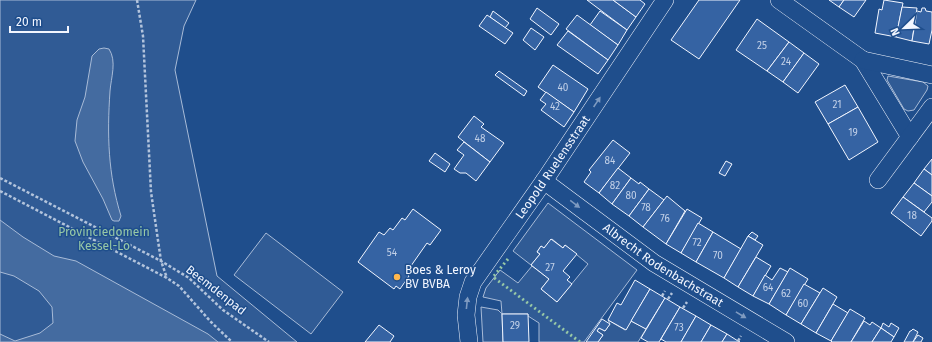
<svg xmlns="http://www.w3.org/2000/svg" width="932" height="342" font-family="'Fira Sans',sans-serif">
	<style>
		.built { fill: #305b95; stroke: #a8bbd7 }
		.water { fill: #446ba0; stroke: #a8bbd7 }
		.building { fill: #3563a3; stroke: #f2f6ff }
		.lines { fill: none; stroke-linecap: round; stroke-linejoin: round }
		.minor-casing { stroke: #f2f6ff; stroke-width: 18 }
		.path { stroke: #b3c4dc; stroke-width: 2.5; stroke-dasharray: 3 2; stroke-linecap: butt }
		.minor { stroke: #1f4e8c; stroke-width: 17 }
		.hedge { stroke: #97c8a6; stroke-width: 3; stroke-dasharray: 2 3; stroke-linecap: butt }
		.oneway { fill: #7e9ac0 }
		.poi-dot { fill: #ffb74d; stroke: #1f4e8c; stroke-width: 1.5 }
		.labels { text-anchor: middle; dominant-baseline: central; stroke-width: 3; stroke-linejoin: round; paint-order: stroke }
		.number-label { font-size: 10px; fill: #c3d1e8 }
		.street-label { font-size: 12px; fill: #f2f6ff; stroke: #1f4e8c }
		.park-label { font-size: 12px; fill: #97c8a6; stroke: #1f4e8c }
		.poi-label { font-size: 12px; fill: #f2f6ff; stroke: #1f4e8c; text-anchor: start }
	</style>
	<rect width="100%" height="100%" fill="#1f4e8c"/>
	<g class="built">
		<path d="M0 0H196L184 26 175 70 217 276 297 342H0Z"/>
		<path d="M888 76 923 82 928 86 927 90 914 110 908 111 904 109 887 80Z"/>
		<path d="M548 203 637 270 584 342H539V323L528 316V314H502L503 342H483L481 307 498 310 502 314 501 301 483 297 486 288 500 270 518 283 532 266 549 279 541 289 557 302 588 264 565 245 563 248 552 239 544 248 541 246 537 252 540 254 531 265 513 251Z"/>
		<path d="M266 233 343 292 311 334 234 275Z"/>
		<path d="M608 320 625 330 631 321 646 329 638 342H598L603 335 597 331 599 328 605 331 610 324Z"/>
	</g>
	<g class="water">
		<path d="M104 48 109 49C117 61 111 78 110 91 107 135 108 174 121 216L119 221H114L112 220 103 199 83 162 75 141 77 120 85 97 92 56 99 49Z"/>
		<path d="M0 220 23 237 54 256 76 261 208 334 218 342H0V334L15 341 40 333 53 323 52 307 39 291 14 276 0 272Z"/>
	</g>
	<g class="building">
		<path d="M587 0H613L636 17 627 30Z"/>
		<path d="M613 0H640L645 4 636 17Z"/>
		<path d="M699 0H740L699 59 671 40Z"/>
		<path d="M829 0H844L839 7Z"/>
		<path d="M844 0H866L854 17 839 7Z"/>
		<path d="M884 0 903 3 896 37 875 33 879 9 882 10Z"/>
		<path d="M902 7 917 8 912 41 896 37Z"/>
		<path d="M537 8 559 24 551 35 530 19Z"/>
		<path d="M922 8H925L926 11 932 12V30L929 44 912 41 917 11 921 12Z"/>
		<path d="M493 11 509 23 505 28 490 17Z"/>
		<path d="M600 11 627 30 618 45 590 25Z"/>
		<path d="M487 15 513 33 505 44 479 26Z"/>
		<path d="M577 15 618 45 608 60 566 29Z"/>
		<path d="M757 19 789 42 767 71 736 50Z"/>
		<path d="M531 28 544 37 535 50 523 40Z"/>
		<path d="M568 31 608 60 598 74 557 45Z"/>
		<path d="M789 42 804 53 783 82 767 71Z"/>
		<path d="M804 53 819 64 798 93 783 82Z"/>
		<path d="M553 65 588 89 574 112 538 87Z"/>
		<path d="M499 71 527 91 524 96 495 75Z"/>
		<path d="M845 85 858 107 828 124 815 102Z"/>
		<path d="M546 92 574 112 564 127 541 110 546 104 540 100Z"/>
		<path d="M858 107 878 142 849 160 828 124Z"/>
		<path d="M474 116 484 124 481 127 504 143 490 162 458 137Z"/>
		<path d="M613 140 630 153 599 193 584 182 591 172 589 170Z"/>
		<path d="M464 142 490 162 476 181 466 173H460L454 169 464 155 457 150Z"/>
		<path d="M435 153 450 164 445 172 429 161Z"/>
		<path d="M932 159V175L924 169Z"/>
		<path d="M726 161 732 164 725 176 719 173Z"/>
		<path d="M618 168 631 178 612 204 599 193Z"/>
		<path d="M924 169 932 175V196L914 183Z"/>
		<path d="M631 178 639 184 640 182 649 189 629 216 612 204Z"/>
		<path d="M914 183 932 196V202L924 212 903 197Z"/>
		<path d="M649 189 664 200 643 227 629 216Z"/>
		<path d="M667 196 685 211 666 244 643 227Z"/>
		<path d="M903 197 932 218V221L921 236 891 213Z"/>
		<path d="M413 209 441 230 430 245 427 243 406 273 409 276 400 289 396 286 394 289 358 262 379 232 384 235 390 228 393 230 402 218 405 220Z"/>
		<path d="M687 209 702 218 681 253 666 244Z"/>
		<path d="M698 223 713 232 696 262 681 253Z"/>
		<path d="M713 232 741 249 724 278 696 262Z"/>
		<path d="M752 232 758 236 755 240 748 236Z"/>
		<path d="M748 236 763 245 738 287 724 278Z"/>
		<path d="M551 239 563 248 565 245 577 254 563 271 570 277 567 280 572 284 557 302 541 289 549 279 531 265 540 254 537 252 541 246 544 248Z"/>
		<path d="M756 257 771 266 753 296 738 287Z"/>
		<path d="M780 268 788 272 769 304 753 296 765 275 772 280Z"/>
		<path d="M790 268 808 279 786 315 769 304Z"/>
		<path d="M635 280 650 289 626 330 608 320 617 303 621 305Z"/>
		<path d="M804 284 820 293 801 324 786 315Z"/>
		<path d="M823 288 837 297 816 333 801 324Z"/>
		<path d="M650 289 665 298 646 329 631 321Z"/>
		<path d="M665 298 680 307 659 342H648L641 338Z"/>
		<path d="M833 304 848 313 831 341 816 333Z"/>
		<path d="M680 307 696 316 681 342H666L661 339Z"/>
		<path d="M850 309 865 318 851 342H832L831 341Z"/>
		<path d="M502 314H528L529 342H503Z"/>
		<path d="M696 316 711 325 701 342H681Z"/>
		<path d="M602 319 610 324 605 331 599 328 597 331 603 335 598 342H586Z"/>
		<path d="M864 321 870 325 872 322 881 328 872 342H851Z"/>
		<path d="M883 323 889 327 891 323 899 328 894 337 881 328Z"/>
		<path d="M379 325 394 336 390 342H365Z"/>
		<path d="M711 325 727 334 722 342H701Z"/>
		<path d="M881 328 894 337 891 342H872Z"/>
		<path d="M913 329 918 332 913 342H904L910 331H911Z"/>
		<path d="M727 334 738 341 740 342H722Z"/>
		<path d="M918 335 923 338 921 342H913Z"/>
	</g>
	<g class="lines">
		<defs>
			<g id="minor">
				<path d="M779 0 863 60 910 137"/>
				<path d="M863 60 932 75"/>
				<path d="M878 180 932 107"/>
				<path id="s1" d="M544 181 654 263 786 342"/>
				<path id="s2" d="M469 342 466 315 468 297 473 282 544 181 665 0"/>
			</g>
		</defs>
		<use href="#minor" class="minor-casing"/>
		<g class="path">
			<path d="M137 0 143 36 151 192 161 261 167 278"/>
			<path d="M0 178 161 261 189 278 223 310 269 342"/>
			<path d="M0 191 167 278 179 286 211 322 232 342"/>
			<path d="M662 296 665 291"/>
			<path d="M668 299 672 293"/>
			<path d="M683 308 687 302"/>
			<path d="M738 341 741 336"/>
		</g>
		<use href="#minor" class="minor"/>
		<path class="hedge" d="M508 259 493 277 580 342"/>
	</g>
	<defs><path id="oneway-solid" d="M-6-.8H1V-3.2L6.5 0L1 3.2V.8H-6Z"/></defs>
	<g class="oneway">
		<use href="#oneway-solid" transform="translate(597 102) rotate(-56)"/>
		<use href="#oneway-solid" transform="translate(575 204) rotate(37)"/>
		<use href="#oneway-solid" transform="translate(467 303) rotate(-84)"/>
		<use href="#oneway-solid" transform="translate(741 315) rotate(31)"/>
	</g>
	<circle class="poi-dot" cx="397" cy="277" r="4"/>
	<g class="labels">
		<g class="number-label">
			<text x="762" y="46">25</text>
			<text x="786" y="62">24</text>
			<text x="563" y="88">40</text>
			<text x="837" y="105">21</text>
			<text x="555" y="107">42</text>
			<text x="853" y="133">19</text>
			<text x="480" y="139">48</text>
			<text x="610" y="161">84</text>
			<text x="615" y="186">82</text>
			<text x="631" y="196">80</text>
			<text x="646" y="208">78</text>
			<text x="912" y="216">18</text>
			<text x="665" y="219">76</text>
			<text x="697" y="243">72</text>
			<text x="392" y="253">54</text>
			<text x="718" y="256">70</text>
			<text x="550" y="268">27</text>
			<text x="768" y="288">64</text>
			<text x="786" y="294">62</text>
			<text x="803" y="304">60</text>
			<text x="515" y="326">29</text>
			<text x="679" y="328">73</text>
		</g>
		<g class="street-label">
			<text stroke="none"><textPath href="#s2" startOffset="201">Leopold Ruelensstraat</textPath></text>
			<text stroke="none"><textPath href="#s1" startOffset="146">Albrecht Rodenbachstraat</textPath></text>
			<text transform="translate(216 290) rotate(38)">Beemdenpad</text>
		</g>
		<g class="park-label">
			<text x="104" y="232">Provinciedomein<tspan x="104" dy="14">Kessel-Lo</tspan></text>
		</g>
		<g class="poi-label">
			<text x="405" y="270">Boes &amp; Leroy<tspan x="405" dy="14">BV BVBA</tspan></text>
		</g>
	</g>
	<g transform="translate(904 28) rotate(247)" stroke="#1f4e8c" stroke-width="3" paint-order="stroke">
	<path d="M0-3L7 15L0 10L-7 15Z" fill="#f2f6ff"/>
	<text y="-6" font-size="11" font-weight="bold" text-anchor="middle" fill="#f2f6ff">N</text>
	</g>
	<path d="M10 26v6h58v-6" fill="none" stroke="#f2f6ff" stroke-width="2"/>
	<text x="16" y="26" font-size="12" fill="#f2f6ff" stroke="#1f4e8c" stroke-width="3" paint-order="stroke">20 m</text>
</svg>
